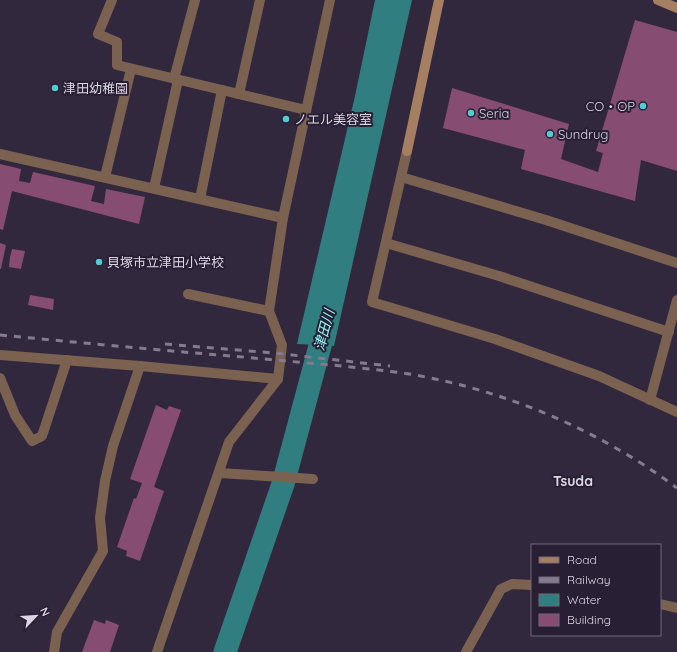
<svg xmlns="http://www.w3.org/2000/svg" width="677" height="652" font-family="Quicksand,'Noto Sans JP',sans-serif">
	<style>
		.water { fill: #307e7f }
		.lines { fill: none; stroke-linecap: round; stroke-linejoin: round }
		.river { stroke: #307e7f; stroke-width: 23 }
		.building { fill: #864c72 }
		.street { stroke: #7b6150; stroke-width: 10 }
		.secondary { stroke: #a67e62; stroke-width: 10 }
		.rail { stroke: #837c8e; stroke-width: 3; stroke-dasharray: 7 7; stroke-linecap: butt }
		.poi-dot { fill: #52ccd0; stroke: #281f34; stroke-width: 1.5 }
		.labels { text-anchor: middle; dominant-baseline: central; stroke-width: 4; stroke-linejoin: round; paint-order: stroke }
		.poi-label { font-size: 13px; fill: #dbd6e4; stroke: #281f34; text-anchor: start }
		.water-label { font-size: 14px; font-style: italic; fill: #8ef9fa; stroke: #281f34 }
		.neighbourhood-label { font-size: 14px; font-weight: bold; fill: #dbd6e4; stroke: #281f34 }
	</style>
	<rect width="100%" height="100%" fill="#32283e"/>
	<path class="water" d="M375 0H412L334 346 297 344 355 96Z"/>
	<g class="lines">
		<path class="river" d="M225 652 283 484 328 316"/>
	</g>
	<g class="building">
		<path d="M635 20 677 32V171L641 160 635 201 521 169 525 150 443 128 452 88 569 124 561 159 598 172 603 153 596 151Z"/>
		<path d="M0 164 21 169 19 181 30 183 33 172 95 186 91 201 104 204 106 189 145 197 139 224 12 191 3 230 0 229Z"/>
		<path d="M0 243 6 245 1 269H0Z"/>
		<path d="M12 249 25 251 21 269 9 267 10 257Z"/>
		<path d="M30 295 54 299 53 310 28 305Z"/>
		<path d="M156 405 167 410 169 406 181 410 154 487 164 491 140 561 126 556 127 551 117 547 134 498 136 499 142 483 130 479Z"/>
		<path d="M94 620 105 624 106 620 119 625 110 652H82Z"/>
	</g>
	<g class="lines">
		<g class="street">
			<path d="M112 0 98 34 117 42V65L306 110"/>
			<path d="M174 79 195 0"/>
			<path d="M239 94 260 0"/>
			<path d="M407 151 372 302 495 339 599 376 677 412"/>
			<path d="M0 154 283 218"/>
			<path d="M105 177 131 69"/>
			<path d="M401 177 546 220 677 263"/>
			<path d="M154 188 178 80"/>
			<path d="M200 199 222 90"/>
			<path d="M386 243 499 276 669 332"/>
			<path d="M188 294 269 311"/>
			<path d="M0 355 140 366 278 379"/>
			<path d="M0 378 15 415 32 441 42 436 67 360"/>
			<path d="M650 400 677 300"/>
			<path d="M219 473 313 479"/>
			<path d="M660 604 677 608"/>
			<path d="M54 652 57 632 103 551 100 518 105 481 113 446 140 366"/>
			<path d="M157 652 229 442 278 379 282 345 269 311 283 218 330 0"/>
			<path d="M466 652 501 589 512 584 532 585"/>
		</g>
		<g class="secondary">
			<path d="M658 0 677 8"/>
			<path d="M407 151 439 0"/>
		</g>
		<g class="rail">
			<path d="M0 335C73 342 146 349 219 355 256 358 294 362 332 365 357 368 383 370 409 374 505 390 599 430 677 488"/>
			<path d="M165 344 274 353 390 366"/>
		</g>
	</g>
	<g class="poi-dot">
		<circle cx="55" cy="88" r="4"/>
		<circle cx="643" cy="106" r="4"/>
		<circle cx="471" cy="113" r="4"/>
		<circle cx="286" cy="119" r="4"/>
		<circle cx="550" cy="134" r="4"/>
		<circle cx="99" cy="262" r="4"/>
	</g>
	<g class="labels">
		<g class="poi-label">
			<text x="63" y="88">津田幼稚園</text>
			<text x="635" y="106" text-anchor="end">CO・OP</text>
			<text x="479" y="113">Seria</text>
			<text x="294" y="119">ノエル美容室</text>
			<text x="558" y="134">Sundrug</text>
			<text x="107" y="262">貝塚市立津田小学校</text>
		</g>
		<g class="water-label">
			<text transform="translate(324 330) rotate(-75)">津田川</text>
		</g>
		<g class="neighbourhood-label">
			<text x="573" y="481">Tsuda</text>
		</g>
	</g>
	<rect x="531" y="544" width="130" height="92" fill="#281f34" stroke="#70687a"/>
	<rect x="539" y="557" width="20" height="6" fill="#a67e62" stroke="#70687a"/>
	<text x="567" y="564" font-size="12" fill="#dbd6e4">Road</text>
	<rect x="539" y="577" width="20" height="6" fill="#837c8e" stroke="#70687a"/>
	<text x="567" y="584" font-size="12" fill="#dbd6e4">Railway</text>
	<rect x="539" y="594" width="20" height="12" fill="#307e7f" stroke="#70687a"/>
	<text x="567" y="604" font-size="12" fill="#dbd6e4">Water</text>
	<rect x="539" y="614" width="20" height="12" fill="#864c72" stroke="#70687a"/>
	<text x="567" y="624" font-size="12" fill="#dbd6e4">Building</text>
	<g transform="translate(36 616) rotate(65)" stroke="#281f34" stroke-width="3" paint-order="stroke">
	<path d="M0-3L7 15L0 10L-7 15Z" fill="#dbd6e4"/>
	<text y="-6" font-size="11" font-weight="bold" text-anchor="middle" fill="#dbd6e4">N</text>
	</g>
</svg>
